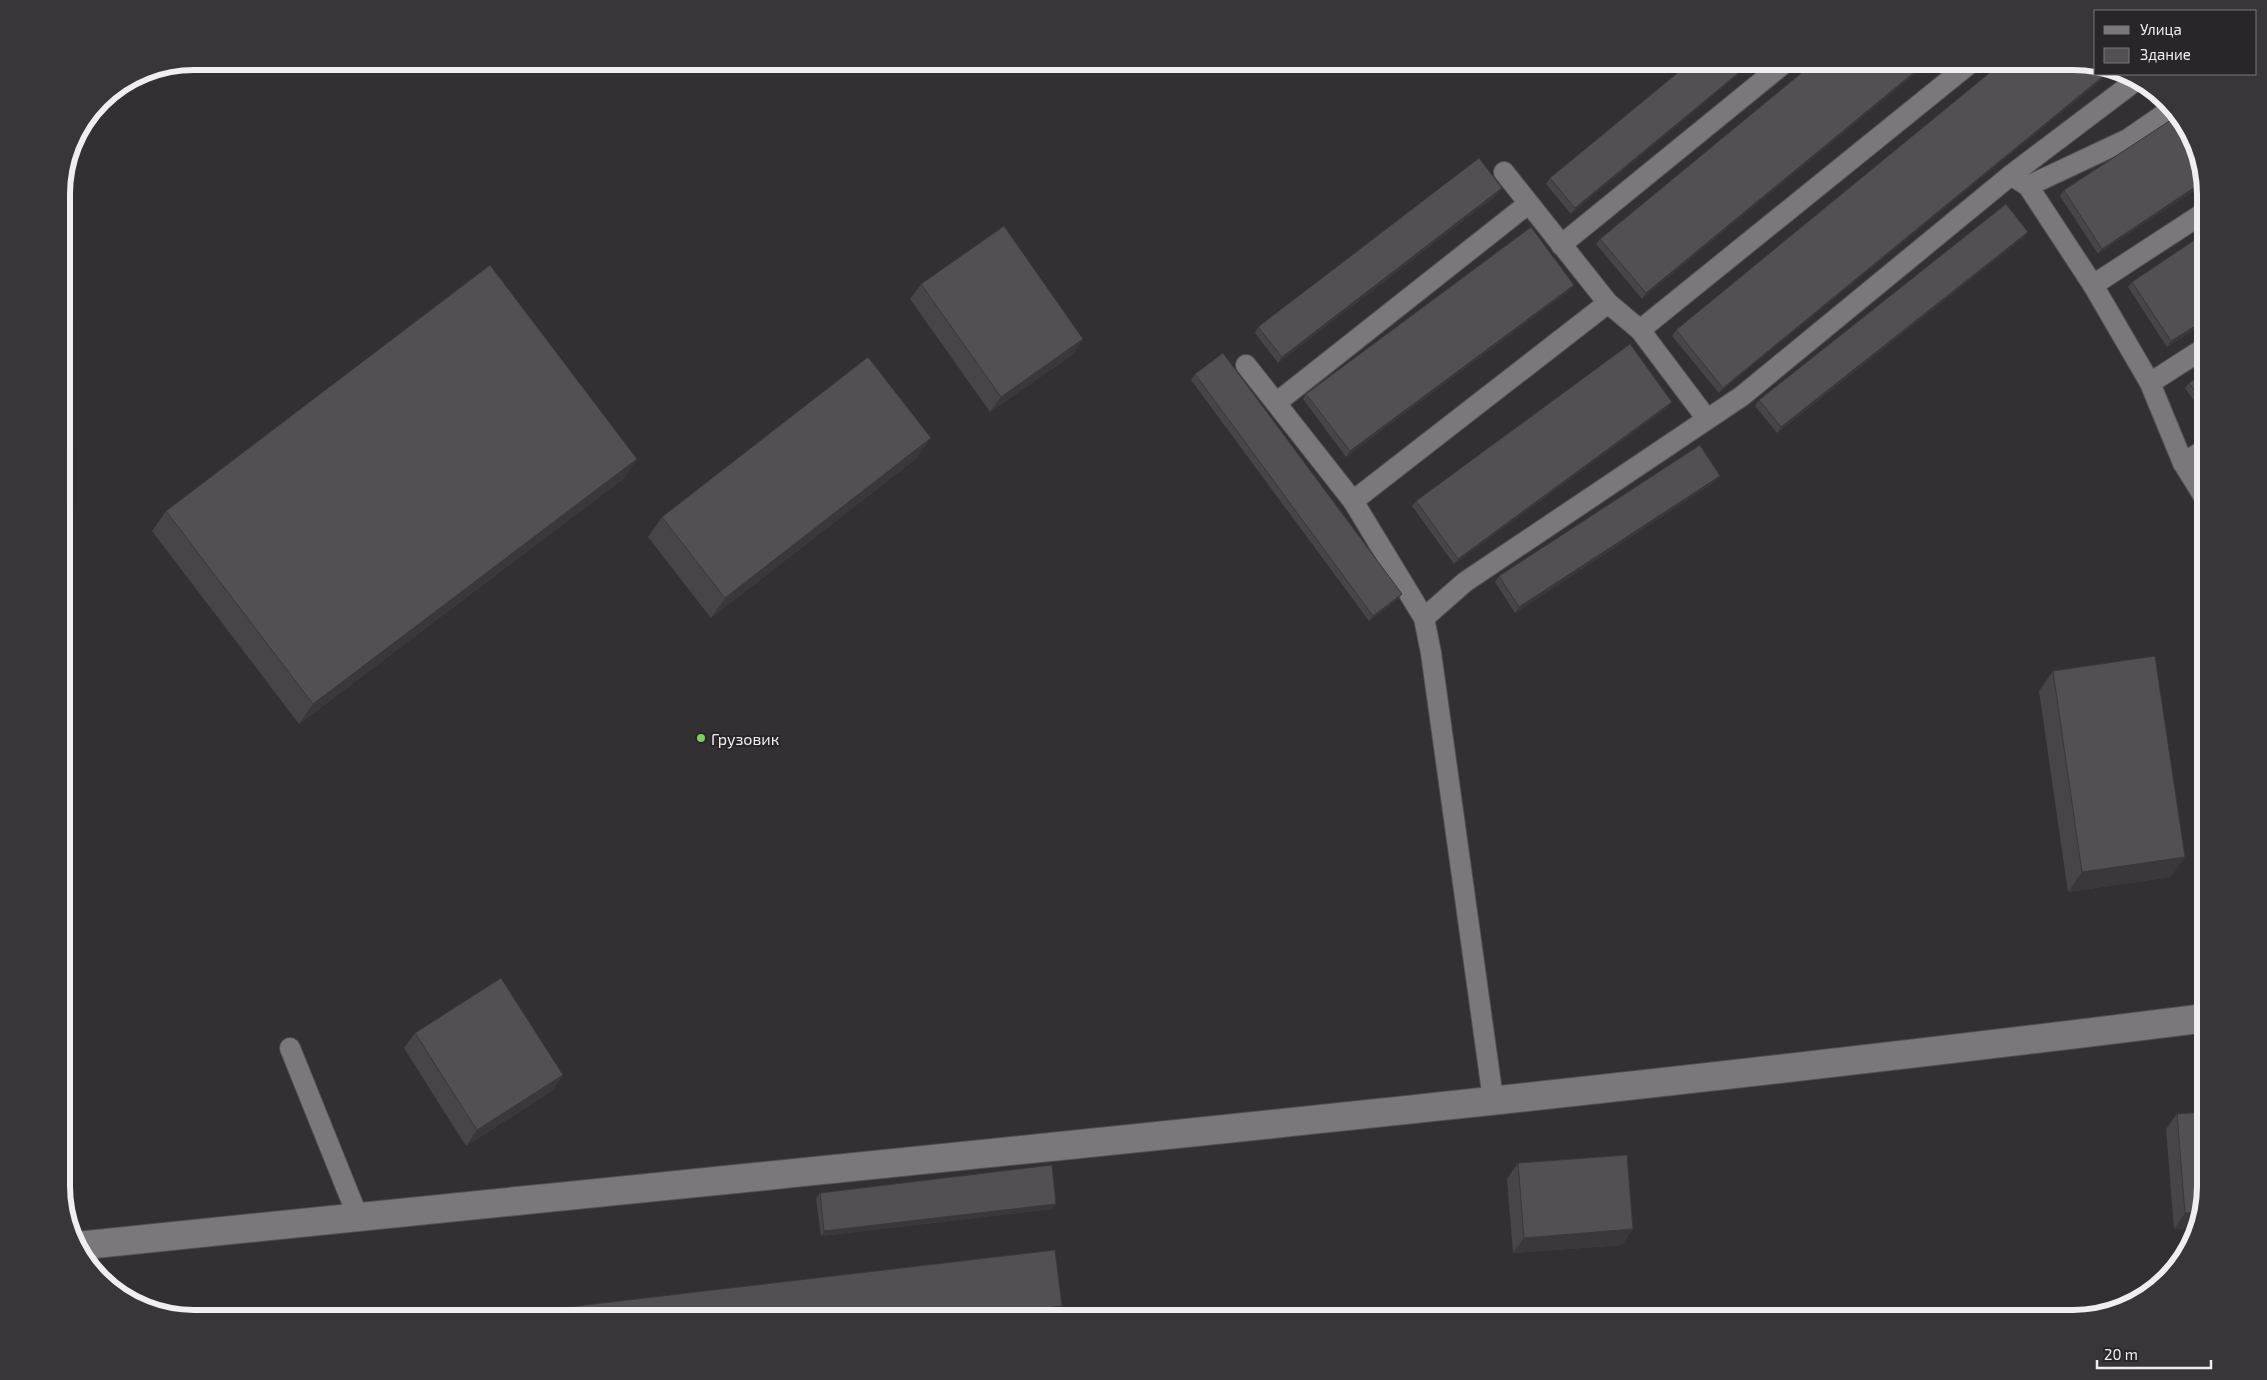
<svg xmlns="http://www.w3.org/2000/svg" width="2267" height="1380" font-family="'Exo 2',sans-serif">
	<style>
		.lines { fill: none; stroke-linecap: round; stroke-linejoin: round }
		.service-casing { stroke: #525052; stroke-width: 22 }
		.minor-casing { stroke: #525052; stroke-width: 30 }
		.service { stroke: #7b787c; stroke-width: 20 }
		.minor { stroke: #7b787c; stroke-width: 28 }
		.wall { fill: #474548 }
		.shaded-wall { fill: #3a383b }
		.building { fill: #535054; stroke: #3a383b }
		.poi-dot { fill: #79d158; stroke: #292629; stroke-width: 2 }
		.labels { text-anchor: middle; dominant-baseline: central; stroke-width: 4; stroke-linejoin: round; paint-order: stroke }
		.poi-label { font-size: 16px; fill: #f0eef0; stroke: #292629; text-anchor: start }
		.rim { fill: none; stroke: #f0eef0; stroke-width: 6 }
	</style>
	<rect width="100%" height="100%" fill="#333033"/>
	<g class="lines">
		<defs>
			<g id="service">
				<path d="M1504 172 1608 303 1640 330 1707 419"/>
				<path d="M2011 175 2028 186 2093 285 2150 383 2183 463 2206 500"/>
				<path d="M2028 186 2128 139 2170 110"/>
				<path d="M1561 245 1787 61"/>
				<path d="M2093 285 2205 212"/>
				<path d="M1640 330 1973 61"/>
				<path d="M1246 365 1353 501 1424 618 1431 653 1493 1099"/>
				<path d="M2150 383 2206 347"/>
				<path d="M1276 403 1528 204"/>
				<path d="M2183 463 2206 449"/>
				<path d="M1353 501 1608 303"/>
				<path d="M1424 618 1465 582 1742 396 2011 175 2138 79"/>
				<path d="M290 1048 358 1217"/>
			</g>
			<path id="minor" d="M77 1246C787 1172 1498 1107 2206 1018"/>
		</defs>
		<use href="#service" class="service-casing"/>
		<use href="#minor" class="minor-casing"/>
		<use href="#service" class="service"/>
		<use href="#minor" class="minor"/>
	</g>
	<g class="wall">
		<path d="M1692 61 1571 214 1546 184 1550 178Z"/>
		<path d="M1816 61 1642 299 1596 244 1600 239Z"/>
		<path d="M2004 61 1719 393 1672 336 1676 330Z"/>
		<path d="M2188 127 2098 254 2060 196 2064 190Z"/>
		<path d="M1498 194 1278 363 1255 333 1258 327Z"/>
		<path d="M2205 233 2206 322 2167 347 2128 287 2132 282Z"/>
		<path d="M2024 237 1777 433 1755 406 1759 400Z"/>
		<path d="M921 284 1083 339 1072 355 990 412 910 299Z"/>
		<path d="M1574 285 1570 290 1346 457 1303 399 1306 394Z"/>
		<path d="M2206 372V418L2185 388 2189 383Z"/>
		<path d="M1195 374 1398 599 1369 621 1191 380Z"/>
		<path d="M1668 407 1454 564 1412 506 1416 501Z"/>
		<path d="M917 458 711 618 648 537 662 517Z"/>
		<path d="M637 459 623 479 299 724 152 531 166 511Z"/>
		<path d="M1720 476 1716 481 1515 613 1495 582 1499 576Z"/>
		<path d="M2053 671 2171 877 2068 892 2039 691Z"/>
		<path d="M415 1033 563 1075 552 1091 466 1146 404 1048Z"/>
		<path d="M2177 1114 2206 1186 2195 1228 2174 1229 2166 1129Z"/>
		<path d="M1518 1163 1633 1229 1622 1245 1513 1253 1507 1179Z"/>
		<path d="M820 1193 1052 1209 821 1236 816 1198Z"/>
	</g>
	<g class="shaded-wall">
		<path d="M1753 61H1755L1571 214 1575 208Z"/>
		<path d="M1928 61H1931L1642 299 1646 293Z"/>
		<path d="M2106 74H2109L1719 393 1723 388Z"/>
		<path d="M2204 181 2205 184 2098 254 2102 249Z"/>
		<path d="M1502 188 1498 194 1278 363 1282 357Z"/>
		<path d="M2028 232 2024 237 1777 433 1781 427Z"/>
		<path d="M1574 285 1570 290 1346 457 1350 451Z"/>
		<path d="M2206 319V322L2167 347 2171 341Z"/>
		<path d="M1083 339 1072 355 990 412 1001 397Z"/>
		<path d="M1672 402 1668 407 1454 564 1458 559Z"/>
		<path d="M931 438 917 458 711 618 725 598Z"/>
		<path d="M637 459 623 479 299 724 313 704Z"/>
		<path d="M1720 476 1716 481 1515 613 1519 607Z"/>
		<path d="M1402 594 1398 599 1369 621 1373 616Z"/>
		<path d="M2185 857 2171 877 2068 892 2082 872Z"/>
		<path d="M563 1075 552 1091 466 1146 477 1130Z"/>
		<path d="M1056 1204 1052 1209 821 1236 824 1231Z"/>
		<path d="M2199 1212 2195 1228 2174 1229 2185 1213Z"/>
		<path d="M1633 1229 1622 1245 1513 1253 1524 1238Z"/>
		<path d="M1062 1306 1058 1312 996 1319H953Z"/>
	</g>
	<g class="building">
		<path d="M1692 61H1753L1575 208 1550 178Z"/>
		<path d="M1816 61H1928L1646 293 1600 239Z"/>
		<path d="M2004 61H2073L2096 67V74H2106L1723 388 1676 330Z"/>
		<path d="M2177 116 2188 127 2204 181 2102 249 2064 190Z"/>
		<path d="M1479 158 1502 188 1282 357 1258 327Z"/>
		<path d="M2006 204 2028 232 1781 427 1759 400Z"/>
		<path d="M1004 226 1083 339 1001 397 921 284Z"/>
		<path d="M1531 227 1574 285 1350 451 1306 394Z"/>
		<path d="M2205 233 2206 319 2171 341 2132 282Z"/>
		<path d="M490 265 637 459 313 704 166 511Z"/>
		<path d="M1630 344 1672 402 1458 559 1416 501Z"/>
		<path d="M1223 353 1402 594 1373 616 1195 374Z"/>
		<path d="M868 357 931 438 725 598 662 517Z"/>
		<path d="M2206 372V407L2189 383Z"/>
		<path d="M1700 445 1720 476 1519 607 1499 576Z"/>
		<path d="M2155 656 2185 857 2082 872 2053 671Z"/>
		<path d="M501 978 563 1075 477 1130 415 1033Z"/>
		<path d="M2206 1112V1186L2199 1212 2185 1213 2177 1114Z"/>
		<path d="M1627 1155 1633 1229 1524 1238 1518 1163Z"/>
		<path d="M1052 1165 1056 1204 824 1231 820 1193Z"/>
		<path d="M1055 1250 1062 1306 953 1319H466Z"/>
	</g>
	<circle class="poi-dot" cx="701" cy="738" r="5"/>
	<g class="labels">
		<g class="poi-label">
			<text x="711" y="738">Грузовик</text>
		</g>
	</g>
	<path d="M0 0H2267V1380H0ZM194 70H2073A124 124 0 0 1 2197 194V1186A124 124 0 0 1 2073 1310H194A124 124 0 0 1 70 1186V194A124 124 0 0 1 194 70Z" fill="#393639" fill-rule="evenodd"/>
	<path class="rim" d="M194 70H2073A124 124 0 0 1 2197 194V1186A124 124 0 0 1 2073 1310H194A124 124 0 0 1 70 1186V194A124 124 0 0 1 194 70Z"/>
	<rect x="2094" y="10" width="162" height="65" fill="#292629" stroke="#797679"/>
	<rect x="2104" y="26" width="25" height="8" fill="#7b787c" stroke="#797679"/>
	<text x="2140" y="35" font-size="15" fill="#f0eef0">Улица</text>
	<rect x="2104" y="48" width="25" height="15" fill="#535054" stroke="#797679"/>
	<text x="2140" y="60" font-size="15" fill="#f0eef0">Здание</text>
	<path d="M2097 1360v8h114v-8" fill="none" stroke="#f0eef0" stroke-width="2.5"/>
	<text x="2104" y="1360" font-size="15" fill="#f0eef0" stroke="#292629" stroke-width="4" paint-order="stroke">20 m</text>
</svg>
